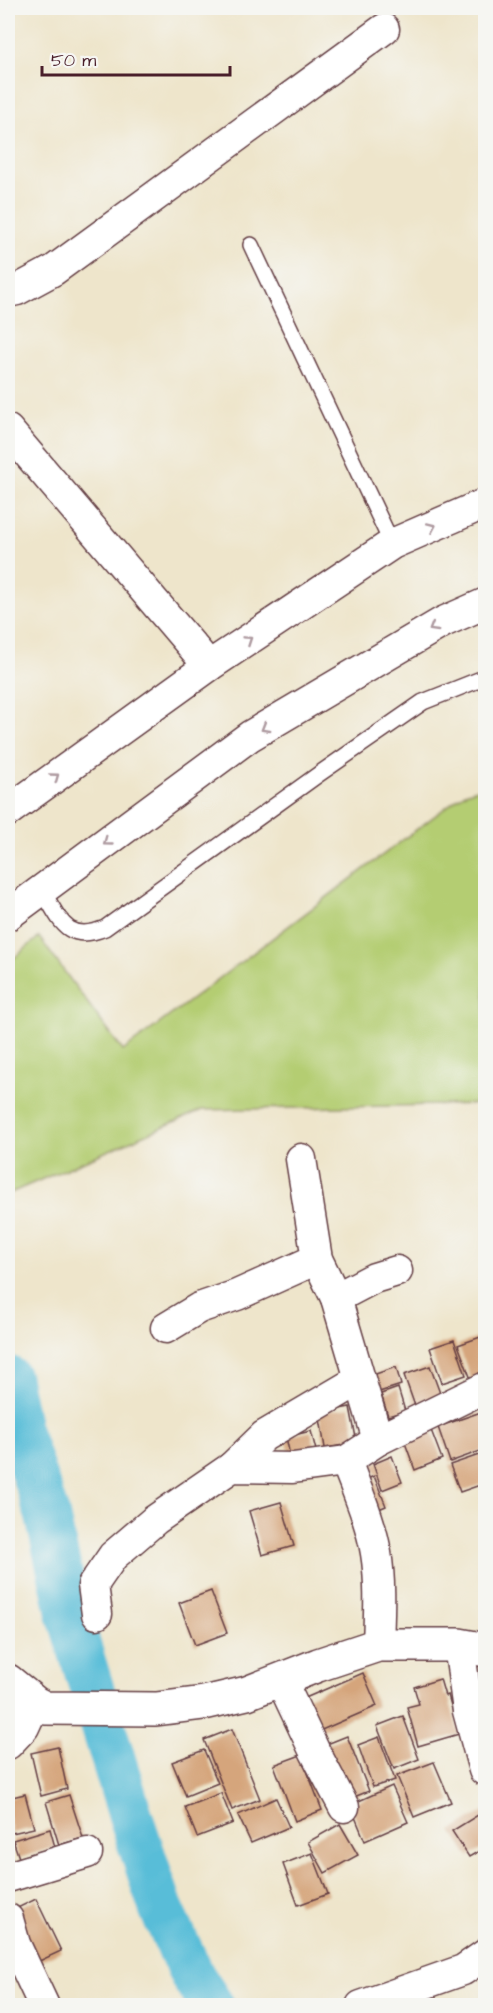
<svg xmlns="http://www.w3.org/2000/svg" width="493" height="2013" font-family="'Architects Daughter',sans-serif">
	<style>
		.green { fill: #b4cd72; stroke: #7f764e; stroke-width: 1.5 }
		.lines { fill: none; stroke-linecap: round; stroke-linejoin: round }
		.river { stroke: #59bdd8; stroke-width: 45 }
		.building { fill: #d5a57b }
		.lane-casing { stroke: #633d43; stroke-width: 18 }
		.street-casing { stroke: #633d43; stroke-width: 33 }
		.secondary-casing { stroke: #633d43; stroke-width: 36 }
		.lane { stroke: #fff; stroke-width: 15 }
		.street { stroke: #fff; stroke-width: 30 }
		.secondary { stroke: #fff; stroke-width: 33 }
		.oneway { stroke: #ae9aa0 }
	</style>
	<rect width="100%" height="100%" fill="#f6f6f2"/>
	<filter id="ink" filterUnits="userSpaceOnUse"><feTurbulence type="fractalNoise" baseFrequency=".0167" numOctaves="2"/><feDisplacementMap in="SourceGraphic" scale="12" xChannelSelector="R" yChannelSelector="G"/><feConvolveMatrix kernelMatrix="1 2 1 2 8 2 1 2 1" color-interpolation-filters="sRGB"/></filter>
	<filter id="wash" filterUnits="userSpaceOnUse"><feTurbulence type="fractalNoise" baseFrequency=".008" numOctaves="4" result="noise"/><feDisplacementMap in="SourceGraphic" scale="24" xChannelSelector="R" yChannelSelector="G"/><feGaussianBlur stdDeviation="1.35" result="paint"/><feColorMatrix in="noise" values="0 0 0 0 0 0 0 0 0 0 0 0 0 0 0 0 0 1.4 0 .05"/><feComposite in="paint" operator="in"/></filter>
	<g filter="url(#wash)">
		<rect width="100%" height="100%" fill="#eee5cb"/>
		<path class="green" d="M485 786V1104L202 1110 8 1194V963L39 937 123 1051 465 793Z"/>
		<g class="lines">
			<path class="river" d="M8 1378 18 1428 47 1514 69 1614 133 1824 161 1908 193 1977 212 2006"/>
		</g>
		<g id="blocks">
			<g class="building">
				<path d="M486 1335V1377L472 1382 458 1345Z"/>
				<path d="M454 1340 466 1375 442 1383 430 1348Z"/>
				<path d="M430 1366 441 1396 415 1406 404 1375Z"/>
				<path d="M396 1367 401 1385 373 1394 367 1377Z"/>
				<path d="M398 1388 405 1411 388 1416 381 1394Z"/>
				<path d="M350 1407 357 1443 325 1448 319 1413Z"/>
				<path d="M481 1412 486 1425V1449L450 1462 438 1427Z"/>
				<path d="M431 1430 442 1459 415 1470 404 1440Z"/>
				<path d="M311 1431 318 1458 292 1465 286 1437Z"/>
				<path d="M482 1454 486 1465V1483L460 1492 450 1465Z"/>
				<path d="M392 1456 402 1482 382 1490 373 1464Z"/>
				<path d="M374 1476 386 1506 367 1514 354 1485Z"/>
				<path d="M281 1502 294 1546 262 1555 249 1511Z"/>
				<path d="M211 1591 227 1633 195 1645 179 1603Z"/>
				<path d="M363 1673 377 1706 317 1732 303 1699Z"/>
				<path d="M440 1679 445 1696 448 1695 459 1734 418 1746 407 1707 419 1704 414 1687Z"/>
				<path d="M403 1716 419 1759 394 1769 377 1726Z"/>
				<path d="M232 1729 260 1799 232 1810 204 1740Z"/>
				<path d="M347 1736 369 1791 344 1801 322 1746Z"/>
				<path d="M379 1737 395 1780 373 1787 358 1745Z"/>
				<path d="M58 1747 67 1789 41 1796 31 1753Z"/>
				<path d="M204 1750 218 1783 186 1796 172 1762Z"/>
				<path d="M301 1755 322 1810 295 1821 274 1765Z"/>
				<path d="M434 1762 451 1802 414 1817 397 1776Z"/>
				<path d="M392 1786 408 1822 365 1841 350 1805Z"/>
				<path d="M221 1793 233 1823 197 1837 185 1807Z"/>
				<path d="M25 1794 34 1828 12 1833 8 1816V1798Z"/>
				<path d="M69 1795 83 1838 59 1845 46 1802Z"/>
				<path d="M276 1798 289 1827 251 1843 238 1815Z"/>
				<path d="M486 1810V1847L469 1857 452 1831Z"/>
				<path d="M340 1824 358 1855 325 1873 308 1842Z"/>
				<path d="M50 1829 55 1847 19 1858 13 1840Z"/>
				<path d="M312 1853 328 1894 298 1905 283 1864Z"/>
				<path d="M36 1899 61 1951 33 1964 9 1912Z"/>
			</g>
		</g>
	</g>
	<g filter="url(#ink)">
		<use href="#blocks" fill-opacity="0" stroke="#633d43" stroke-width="1.5"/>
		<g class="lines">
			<defs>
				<g id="lane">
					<path d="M251 245 392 544"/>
					<path d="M42 890C60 919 66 944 105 928L319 774 423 702 486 677"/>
				</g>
				<g id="street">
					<path d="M8 292 17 290 54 270 384 29"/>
					<path d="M8 430 209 666"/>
					<path d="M8 811 209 666 392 544 486 503"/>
					<path d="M8 915 250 736 443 622 486 603"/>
					<path d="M301 1159 317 1259 336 1298 378 1440"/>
					<path d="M336 1298 374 1278 397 1271"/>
					<path d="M166 1328 199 1308 237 1295 317 1259"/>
					<path d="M346 1461C357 1491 371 1522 376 1553 381 1583 379 1615 378 1645"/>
					<path d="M232 1467 264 1436 359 1380"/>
					<path d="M97 1614 93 1585 113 1556 155 1520 232 1467 293 1468 346 1461 378 1440 486 1387"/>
					<path d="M459 1645 468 1711 484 1770"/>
					<path d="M281 1680 315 1752 344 1807"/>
					<path d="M8 1744 24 1727 35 1703"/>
					<path d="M8 1877 87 1853"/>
					<path d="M8 1919 15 1944 44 2006"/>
					<path d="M361 2006 463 1970 486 1954"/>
				</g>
				<path id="secondary" d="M8 1681 35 1703 45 1708 156 1709 204 1703 247 1693 318 1665 378 1645H459L486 1650"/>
			</defs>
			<use href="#lane" class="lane-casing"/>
			<use href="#street" class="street-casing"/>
			<use href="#secondary" class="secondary-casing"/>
			<use href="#lane" class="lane"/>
			<use href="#street" class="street"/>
			<use href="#secondary" class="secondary"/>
		</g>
		<defs><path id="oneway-chevron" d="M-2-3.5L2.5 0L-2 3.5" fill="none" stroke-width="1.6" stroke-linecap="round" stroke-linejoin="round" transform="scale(1.5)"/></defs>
		<g class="oneway">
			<use href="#oneway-chevron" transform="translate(432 527) rotate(-24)"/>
			<use href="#oneway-chevron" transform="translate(433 628) rotate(149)"/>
			<use href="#oneway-chevron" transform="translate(248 640) rotate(-34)"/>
			<use href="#oneway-chevron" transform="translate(265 728) rotate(149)"/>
			<use href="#oneway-chevron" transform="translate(55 777) rotate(-36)"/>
			<use href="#oneway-chevron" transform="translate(107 842) rotate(144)"/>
		</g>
	</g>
	<rect width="493" height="2013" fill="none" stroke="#f6f6f2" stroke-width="30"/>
	<path d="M42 66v9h188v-9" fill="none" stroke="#4a1f2b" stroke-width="3"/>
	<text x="51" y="66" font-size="18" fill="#4a1f2b" stroke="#f6f6f2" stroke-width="4.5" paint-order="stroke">50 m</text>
</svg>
